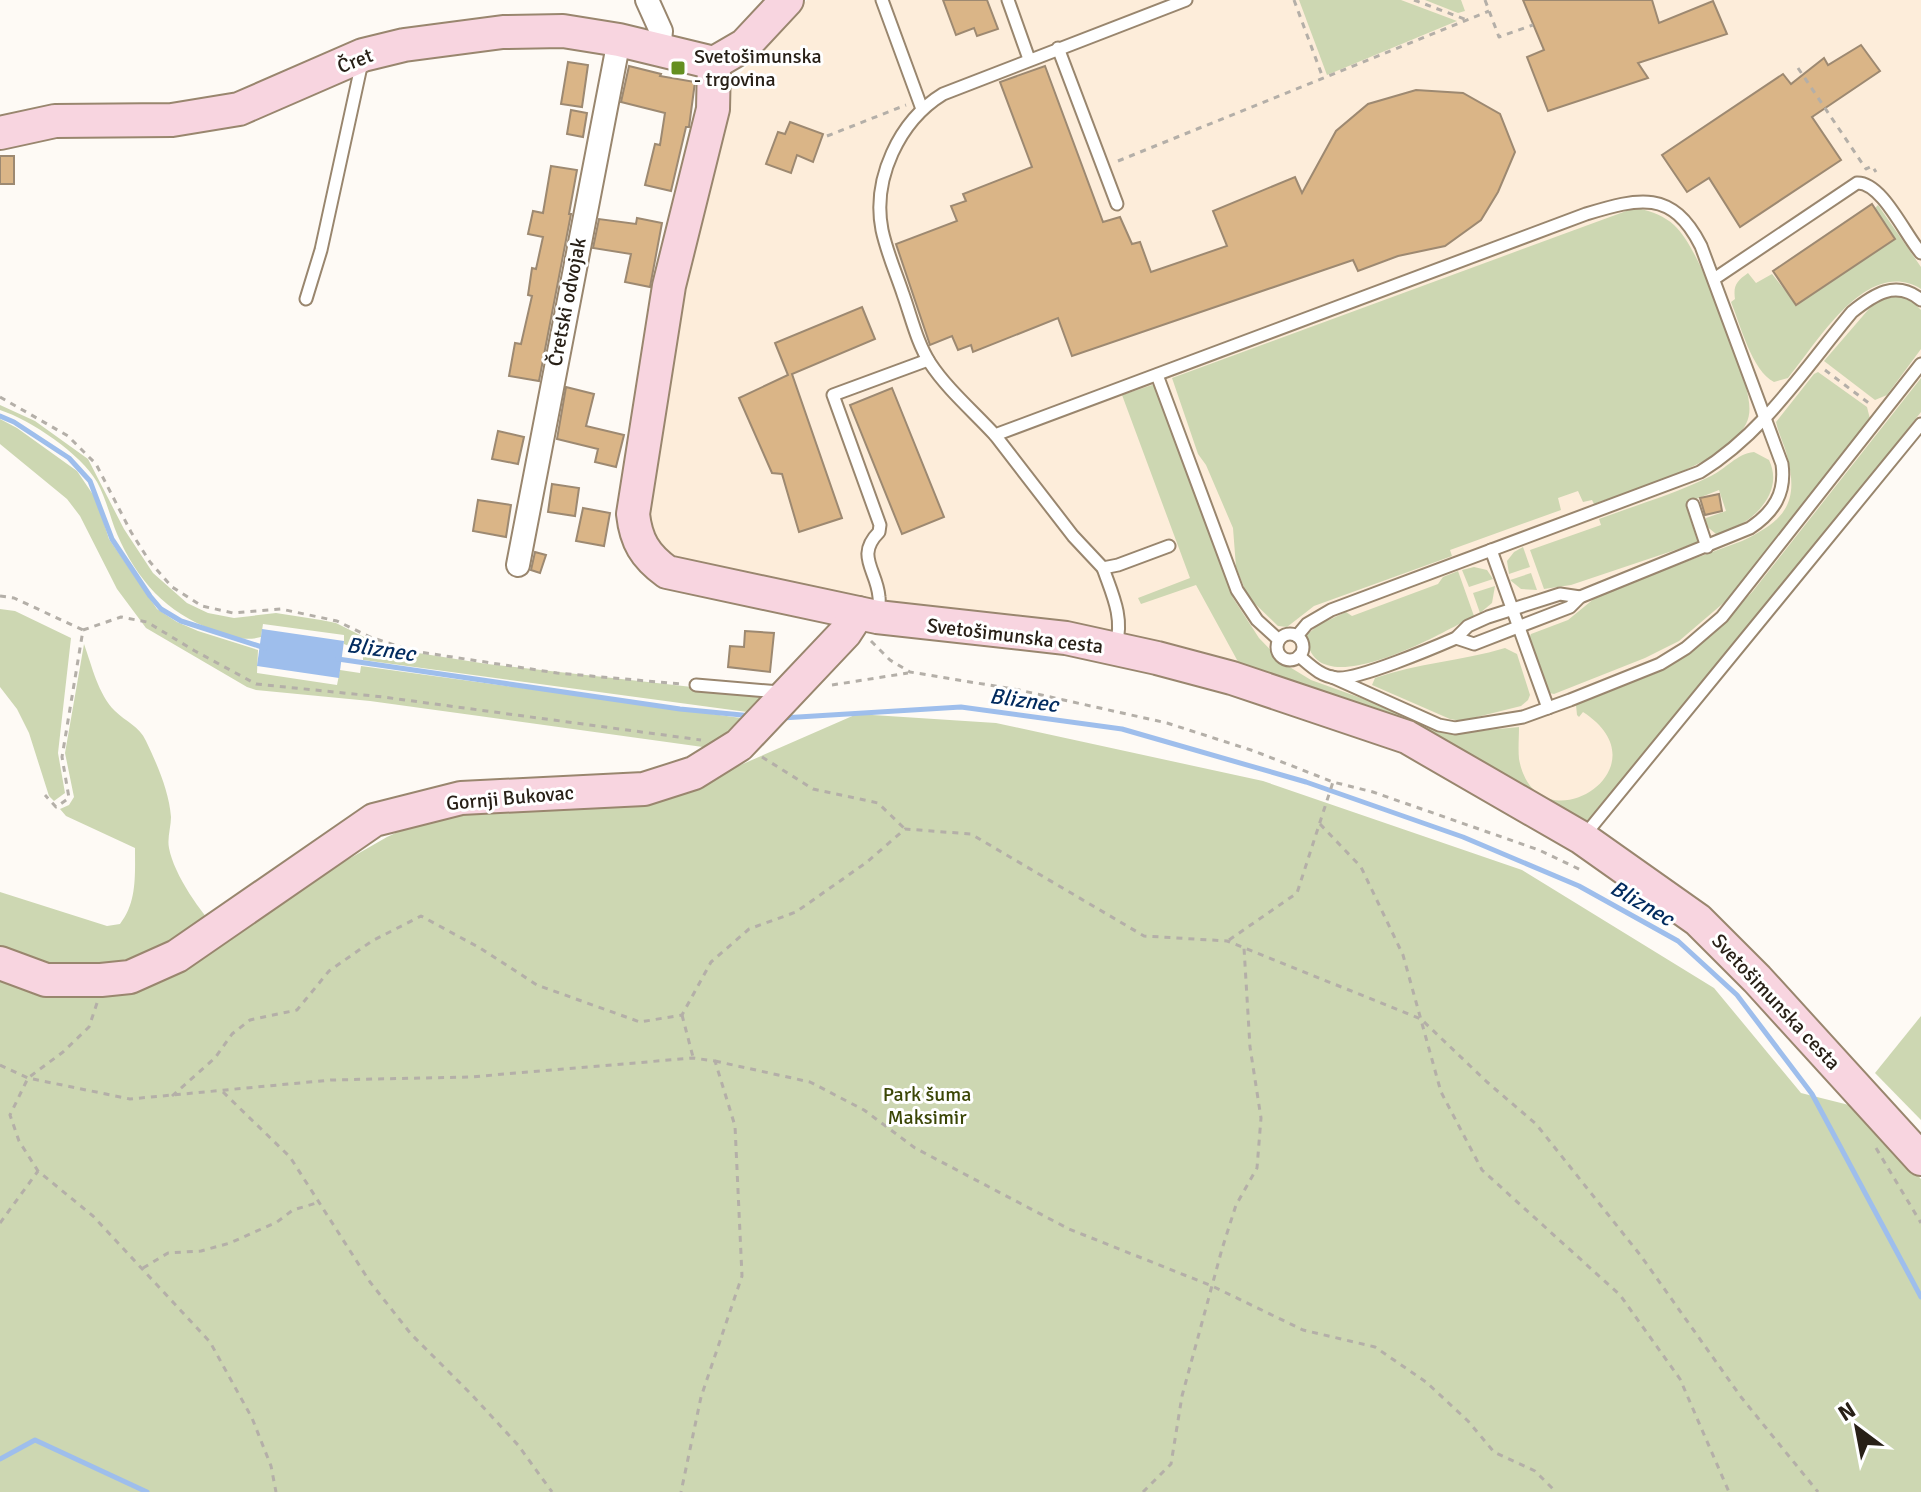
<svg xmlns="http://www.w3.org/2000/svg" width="1921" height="1492" font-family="Signika,sans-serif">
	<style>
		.built { fill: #fdedda }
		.green { fill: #cdd7b2 }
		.water { fill: #9ebeec }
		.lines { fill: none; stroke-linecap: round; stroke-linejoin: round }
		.stream { stroke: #9ebeec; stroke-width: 5 }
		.building { fill: #dab587; stroke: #9d8971; stroke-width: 2 }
		.lane-casing { stroke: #99866e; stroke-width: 15 }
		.street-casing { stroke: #99866e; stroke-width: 26 }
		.secondary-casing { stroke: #99866e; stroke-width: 36 }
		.path { stroke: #b4afa8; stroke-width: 3; stroke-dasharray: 6 6; stroke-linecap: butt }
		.lane { stroke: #fff; stroke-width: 11 }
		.street { stroke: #fff; stroke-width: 22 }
		.secondary { stroke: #f8d5e0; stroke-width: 32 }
		.poi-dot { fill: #648f20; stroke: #fff; stroke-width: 3 }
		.labels { text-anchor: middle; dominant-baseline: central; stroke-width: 6; stroke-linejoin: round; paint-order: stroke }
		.poi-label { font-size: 20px; fill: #282017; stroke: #fff; text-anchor: start }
		.street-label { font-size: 20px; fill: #282017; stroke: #fff }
		.park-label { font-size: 20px; fill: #3b4606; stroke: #fff }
		.water-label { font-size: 22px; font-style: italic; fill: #012a5e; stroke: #fff }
	</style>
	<rect width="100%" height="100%" fill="#fefaf5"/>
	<path class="built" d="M807 0H1921V415L1749 627 1579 829 1406 729 669 565 639 517 667 339 732 82Z"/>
	<g class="green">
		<path d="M1299 0H1401L1457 21 1327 75Z"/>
		<path d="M1425 0H1461L1465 11 1458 13Z"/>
		<path d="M1878 205 1921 267V289C1867 256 1818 342 1788 378L1774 382C1752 371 1740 324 1731 302L1735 299C1733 285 1737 281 1748 273L1756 283 1772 274 1797 305 1895 239 1875 208Z"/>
		<path d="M1641 209C1653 212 1664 216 1674 225 1703 252 1731 347 1746 387 1749 400 1752 412 1746 424 1725 464 1635 489 1594 504L1592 500 1583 502 1578 491 1558 498 1561 510 1450 550 1452 556 1314 606 1287 627 1278 626 1248 597 1236 567 1233 528 1206 465 1198 454 1172 378 1629 210Z"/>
		<path d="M1892 295 1910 299 1921 310V349L1887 395 1875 400 1824 361 1874 303Z"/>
		<path d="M1818 372 1867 407 1870 419 1727 600 1679 641 1645 658 1554 694 1549 693 1529 638 1531 634 1568 620 1601 593 1742 541C1787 520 1800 501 1786 452 1783 442 1778 432 1776 422L1814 374Z"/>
		<path d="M1921 378V412L1722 664 1586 830 1242 669 1196 585 1141 604 1138 598 1190 578 1122 395 1155 384 1233 598 1259 638 1283 663 1311 680 1458 733 1519 727C1519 737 1518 749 1519 759 1536 851 1671 769 1583 712L1579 717 1577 715 1576 705 1579 701 1690 652 1712 635 1753 591Z"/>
		<path d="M0 405 35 421 88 459 124 529 153 573 187 603 208 613 234 618 276 613 321 620 336 623 366 638 412 652 487 664 763 695 747 712 363 660V652L344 644V635L263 624 261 637C243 642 231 636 214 630 166 613 137 580 117 534 110 517 106 498 97 482 81 454 31 420 0 410Z"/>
		<path d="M0 419 17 428 77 471 96 499 109 539 157 609 177 622 198 631 258 650 257 673 337 685 340 670 360 673 361 666 741 718 710 748 370 701 256 690 247 687 146 628 117 589 80 516 67 499 0 444Z"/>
		<path d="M1754 452 1769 460C1786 495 1748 528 1716 534L1704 524 1706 518 1726 511 1719 490 1686 503 1698 540 1696 543 1571 585 1544 589 1530 550 1601 525 1599 519C1636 505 1675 494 1711 476 1726 469 1736 454 1754 452Z"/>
		<path d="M1523 547 1530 567 1509 574 1507 561 1514 552Z"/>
		<path d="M1474 567 1487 570 1493 579 1469 587 1462 570Z"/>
		<path d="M1458 571 1474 616C1444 632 1310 710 1307 635L1318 625 1346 612 1352 616 1438 584 1443 577Z"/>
		<path d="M1531 573 1537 590 1521 589 1510 580Z"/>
		<path d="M1495 586 1492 603 1480 613 1473 593Z"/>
		<path d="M0 609 15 611 71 638 58 753 65 793 54 801 49 796 29 733 17 709 0 687Z"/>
		<path d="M84 644C92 666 98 694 115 711 126 722 139 726 146 741 157 764 169 791 171 817 171 827 167 838 169 848 174 875 201 913 220 933L387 837 459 803 656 802 857 714 996 723 1263 781 1522 870 1714 988 1801 1093 1853 1106 1921 1179V1492H0V892L107 926 120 924C137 902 135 876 135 848L66 816 60 809 69 805 74 797 65 753Z"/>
		<path d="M1505 648 1517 654 1530 695 1528 700 1521 706 1461 721 1450 719 1372 685 1375 678C1418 663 1462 661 1505 648Z"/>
		<path d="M1921 1016V1120L1875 1073Z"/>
	</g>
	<path class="water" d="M262 629 344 641 339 678 257 666Z"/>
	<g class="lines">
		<g class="stream">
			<path d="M0 416 14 422 69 458 90 481 112 539 150 596 161 609 181 621 265 648"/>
			<path d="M338 659 680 709 752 716"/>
			<path d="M782 718 961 707 1122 729 1306 782 1463 837 1579 886 1678 941 1737 995 1812 1094 1921 1297"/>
			<path d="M0 1459 35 1440 147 1492"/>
		</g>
	</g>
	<g class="building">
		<path d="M943 0H987L998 29 977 36 974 28 956 35Z"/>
		<path d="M1523 0H1652L1659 23 1713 1 1727 34 1638 63 1648 78 1548 111 1527 57 1544 50Z"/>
		<path d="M1861 45 1880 71 1812 117 1841 160 1740 227 1709 178 1687 192 1662 155 1783 74 1791 84 1824 58 1828 65Z"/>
		<path d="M568 62 588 65 582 107 561 104Z"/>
		<path d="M629 66 661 74 660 76 695 82 689 127H686L671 191 645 185 655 144 660 145 665 113 621 102Z"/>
		<path d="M1045 66 1103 222 1120 217 1132 244 1140 242 1151 272 1227 246 1213 211 1295 177 1302 193 1336 131 1368 104 1416 90 1463 93 1500 114 1515 152 1498 192 1481 220 1445 246 1398 256 1358 271 1353 260 1072 356 1058 318 973 352 971 345 958 350 952 336 930 345 896 244 957 221 951 206 966 201 963 194 1032 167 1000 82Z"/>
		<path d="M571 110 587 113 583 137 567 134Z"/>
		<path d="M790 122 823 134 813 162 797 155 791 173 766 164 778 132 785 134Z"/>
		<rect x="0" y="156" width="14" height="28"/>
		<path d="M551 166 577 170 569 214H571L539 381 509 376 515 343 521 344 532 296 528 295 532 268 536 269 543 237 528 234 533 211 543 213Z"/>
		<path d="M1872 204 1895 239 1796 305 1773 271Z"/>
		<path d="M637 218 662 223 650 287 625 282 631 254 593 248 599 219 636 224Z"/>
		<path d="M862 307 875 339 792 374 842 518 799 532 782 474 772 473 739 398 788 375 775 343Z"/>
		<path d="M566 387 594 394 586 426 624 435 616 467 595 462 598 449 557 439Z"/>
		<path d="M892 388 944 517 902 534 850 405Z"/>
		<path d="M498 431 524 437 518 464 492 459Z"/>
		<path d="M552 484 579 488 575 516 548 512Z"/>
		<path d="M1719 494 1722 511 1705 515 1700 498Z"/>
		<path d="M478 500 511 505 506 537 473 531Z"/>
		<path d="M583 508 610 513 604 546 576 541Z"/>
		<path d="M535 552 546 555 540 573 531 570Z"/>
		<path d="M745 631 774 633 770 672 728 667 730 646 744 647Z"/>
	</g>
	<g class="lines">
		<defs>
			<g id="lane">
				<path d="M882 0 922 109"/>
				<path d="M1008 0 1029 59"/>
				<path d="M1186 0 943 94C899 121 872 179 882 230 887 253 896 273 903 294 911 316 917 343 930 363 947 389 974 412 995 435L1586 214C1639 198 1672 189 1701 246L1782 464C1786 493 1774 512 1750 528L1580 597 1570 607 1474 644 1456 638"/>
				<path d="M1058 48 1117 204"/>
				<path d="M1714 279 1857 183C1882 182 1905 235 1921 253"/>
				<path d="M306 299 321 250 362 62"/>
				<path d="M1157 375 1237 590 1257 620 1279 640"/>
				<path d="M995 435 1073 536 1103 568 1118 565 1169 546"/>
				<path d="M1693 505 1707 547"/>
				<path d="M1491 550 1548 708"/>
				<path d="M1103 568C1112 594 1124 617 1116 645"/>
				<path d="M877 616C878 610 880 603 879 597 877 570 855 556 879 532L880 525 833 395 928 360"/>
				<circle cx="1290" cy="647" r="13"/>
				<path d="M1297 636 1307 624 1331 610 1700 472C1764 433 1805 368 1852 312 1873 295 1896 279 1921 300"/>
				<path d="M1299 656C1311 666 1320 676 1337 678 1357 680 1433 648 1456 638L1468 626 1488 617 1560 594 1580 597"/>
				<path d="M1332 677 1439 725 1455 728 1523 717 1570 700 1660 664 1686 648 1722 617 1921 364"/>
				<path d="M696 685 780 692"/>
				<path d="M1584 836 1921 424"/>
			</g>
			<g id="street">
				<path d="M647 0 661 31 659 51"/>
				<path d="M518 565 619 40"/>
			</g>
			<g id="secondary">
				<path d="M714 63 713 109 669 286 633 514C636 541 645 556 667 572L877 617 1066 638 1157 658 1232 678 1407 737 1582 838 1698 920 1757 979 1921 1159"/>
				<path d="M714 63 745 45 787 0"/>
				<path d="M0 133 55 121 172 120 239 109 363 55 404 45 503 32 563 31 619 40 714 63"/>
				<path d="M0 963 46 980H101L130 977 177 956 374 820 461 798 644 789 694 773 739 745 845 633 858 613"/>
			</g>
		</defs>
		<use href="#lane" class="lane-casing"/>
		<use href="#street" class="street-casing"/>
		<use href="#secondary" class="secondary-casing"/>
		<g class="path">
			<path d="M1294 0 1323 78"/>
			<path d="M1414 0 1467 20"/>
			<path d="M1485 0 1499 37 1533 25"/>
			<path d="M1798 68 1866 169 1872 166 1876 172"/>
			<path d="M827 136 906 105"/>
			<path d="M1118 161 1489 11"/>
			<path d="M1825 370 1870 404"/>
			<path d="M0 397 68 436 96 464 131 532 150 562 172 587 202 606 233 613 281 609 337 621 370 637 413 651 557 673 681 684"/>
			<path d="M0 596 14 598 83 630 62 757 69 798 56 807 45 795"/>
			<path d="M83 630 121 617 147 622 195 651 256 684 383 697 701 740"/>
			<path d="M871 641 890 660 910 672 1019 690 1167 723 1254 751 1333 782 1373 792 1539 850 1581 870"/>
			<path d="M832 685 908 673"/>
			<path d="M762 757 813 789 878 803 905 829"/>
			<path d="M1320 824 1361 867 1403 955 1441 1092 1482 1170 1620 1295 1680 1379 1729 1492"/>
			<path d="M1229 940 1297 893 1333 782"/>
			<path d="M97 1003 89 1027 63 1052 28 1078 10 1115 19 1141 38 1171 93 1216 210 1342 252 1418 271 1466 276 1492"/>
			<path d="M682 1015 693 1057"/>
			<path d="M715 1061 810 1082 864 1110 915 1148 1069 1229 1212 1286 1303 1330 1375 1347 1426 1382 1468 1421 1494 1452 1535 1471 1556 1492"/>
			<path d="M0 1065 28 1078 130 1099 331 1080 470 1077 693 1058 715 1061 735 1126 742 1276 701 1397 681 1492"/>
			<path d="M223 1092 290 1157 370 1282 411 1334 471 1394 518 1445 552 1492"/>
			<path d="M172 1096 215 1058 232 1034 250 1020 297 1010 329 971 372 941 421 916 480 948 537 985 640 1022 682 1015 711 962 749 929 796 912 867 862 905 829 971 834 1144 936 1227 941 1421 1019 1487 1082 1536 1124 1641 1256 1741 1397 1818 1492"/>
			<path d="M1876 1148 1921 1223"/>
			<path d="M0 1223 38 1171"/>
			<path d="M143 1268 168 1253 201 1251 230 1243 277 1222 293 1210 320 1202"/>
			<path d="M1143 1492 1171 1464 1182 1396 1222 1249 1236 1205 1257 1168 1261 1118 1250 1047 1244 948"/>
		</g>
		<use href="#lane" class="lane"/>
		<use href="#street" class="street"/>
		<use href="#secondary" class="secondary"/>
	</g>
	<rect class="poi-dot" x="670" y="60" width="16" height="16" rx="4"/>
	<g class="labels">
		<g class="poi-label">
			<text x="694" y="56">Svetošimunska<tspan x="694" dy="23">- trgovina</tspan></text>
		</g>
		<g class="street-label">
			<text transform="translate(355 61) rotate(-21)">Čret</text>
			<text transform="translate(567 302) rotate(-79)">Čretski odvojak</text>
			<text transform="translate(1015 636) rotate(7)">Svetošimunska cesta</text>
			<text transform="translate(510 798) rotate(-5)">Gornji Bukovac</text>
			<text transform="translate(1776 1002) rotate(47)">Svetošimunska cesta</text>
		</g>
		<g class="park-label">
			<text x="927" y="1094">Park šuma<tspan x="927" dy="23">Maksimir</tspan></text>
		</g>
		<g class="water-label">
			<text transform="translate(381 649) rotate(8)">Bliznec</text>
			<text transform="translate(1024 700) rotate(8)">Bliznec</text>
			<text transform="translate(1642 903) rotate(30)">Bliznec</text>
		</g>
	</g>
	<g transform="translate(1857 1428) rotate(328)" stroke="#ffffff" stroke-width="6" paint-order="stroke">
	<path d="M0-6L14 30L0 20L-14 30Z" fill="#282017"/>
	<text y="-12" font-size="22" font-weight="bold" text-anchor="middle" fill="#282017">N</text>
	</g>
</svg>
